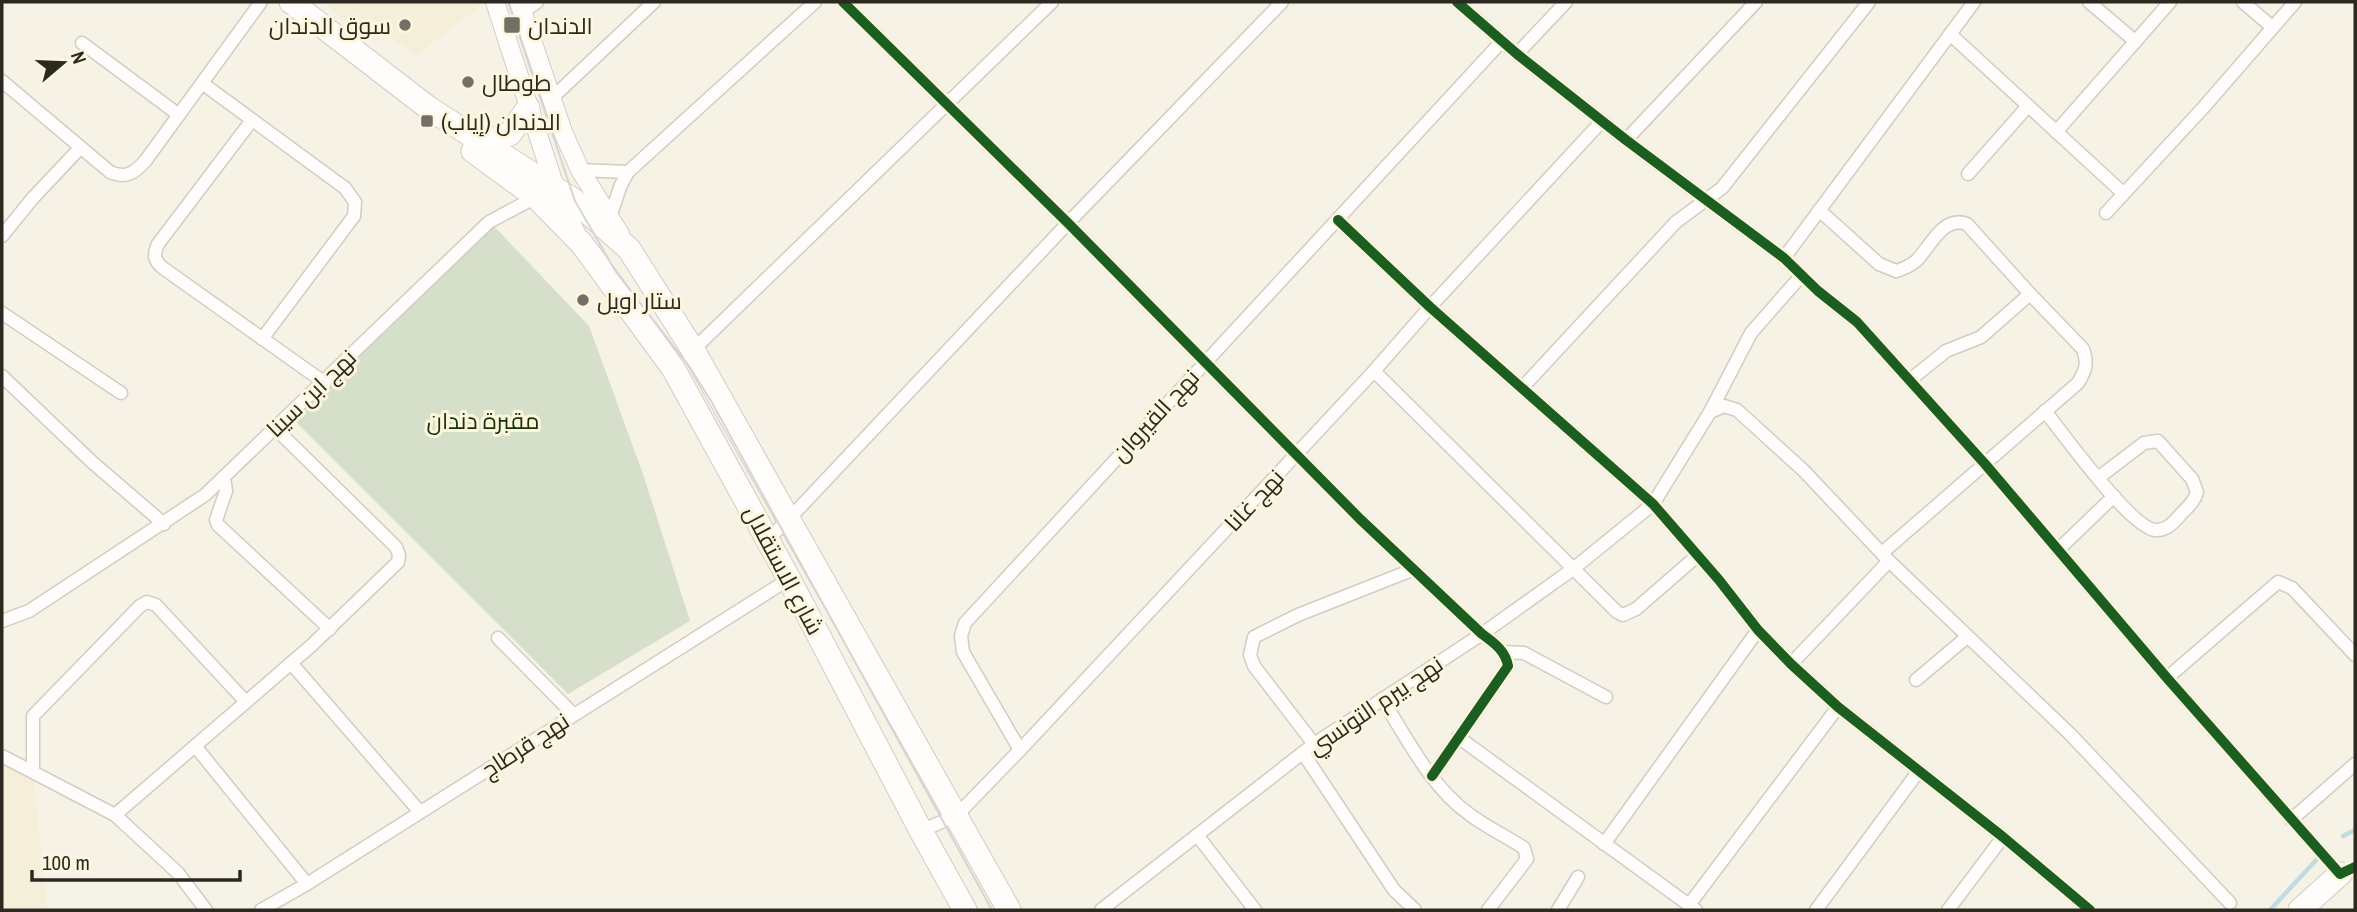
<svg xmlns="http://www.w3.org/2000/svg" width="2357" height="912" font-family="'Archivo Narrow',Cairo,sans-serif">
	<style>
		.built { fill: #f5efd9 }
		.green { fill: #d6dfca }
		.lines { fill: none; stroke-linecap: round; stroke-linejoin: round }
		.stream { stroke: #bedce2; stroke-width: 4.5 }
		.street-casing { stroke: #d1cdc3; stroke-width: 15 }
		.secondary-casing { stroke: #d1cdc3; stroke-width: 20 }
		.highway-casing { stroke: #d1cdc3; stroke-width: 25 }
		.street { stroke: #fefdfb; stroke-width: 12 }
		.secondary { stroke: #fefdfb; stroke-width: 18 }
		.highway { stroke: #fefdfb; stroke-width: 23 }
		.tram { stroke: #d6d5d2; stroke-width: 2 }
		.cycleway-casing { stroke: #fdf6df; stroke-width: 15 }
		.cycleway { stroke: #1b5e20; stroke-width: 10 }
		.poi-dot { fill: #736f66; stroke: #fdf6df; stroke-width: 2.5 }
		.labels { text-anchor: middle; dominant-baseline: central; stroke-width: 6; stroke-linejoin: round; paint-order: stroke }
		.poi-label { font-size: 23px; fill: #2c2921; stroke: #fdf6df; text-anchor: start }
		.street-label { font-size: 23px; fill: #2c2921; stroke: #fdf6df }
		.park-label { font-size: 23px; fill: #163405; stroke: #fdf6df }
	</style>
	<rect width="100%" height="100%" fill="#f6f2e6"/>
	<g class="built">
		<path d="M322 2H478L479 7 416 56 384 32 375 43Z"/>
		<path d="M2 754 33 766 47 910H2Z"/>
	</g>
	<path class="green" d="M490 222 589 326 643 474 690 621 568 694 294 420Z"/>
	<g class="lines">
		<g class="stream">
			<path d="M2343 836 2355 830"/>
			<path d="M2270 910 2318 858"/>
		</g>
		<defs>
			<g id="street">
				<path d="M843 2 1068 223 1360 519 1482 634C1494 643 1505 650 1508 666L1432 776"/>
				<path d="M1457 2 1517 54 1626 140 1784 258 1818 291 1857 322 1985 464 2167 678 2340 874"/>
				<path d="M2089 2 2135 41"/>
				<path d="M2243 2 2272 27"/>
				<path d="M523 12 537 2"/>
				<path d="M1950 34 2123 193"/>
				<path d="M82 43 179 115"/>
				<path d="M1517 54 1566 2"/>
				<path d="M2 81 110 172C126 179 135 173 146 160L261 2"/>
				<path d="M202 83 345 188 355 202 354 216 262 339"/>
				<path d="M551 99 654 2"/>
				<path d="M252 120 158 244C153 255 154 261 163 268L325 383"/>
				<path d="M2056 132 2170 2"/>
				<path d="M1626 140 1756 2"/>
				<path d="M580 170 628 172"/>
				<path d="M1968 174 2028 106"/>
				<path d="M1819 210 1879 264 1896 271C1903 269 1910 266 1916 261 1931 246 1943 215 1967 224L2030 294 2083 349C2088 363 2086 370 2078 383L1882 553"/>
				<path d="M2106 213 2203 108 2295 2"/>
				<path d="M610 218 620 187 628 172 815 2"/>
				<path d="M1338 220 1430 307 1653 504 1719 580 1758 630 1791 664 1838 707 2003 837 2090 910"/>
				<path d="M2 236 32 199 80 148"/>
				<path d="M1784 258 1974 2"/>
				<path d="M2 313 121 393"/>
				<path d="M693 350 1052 2"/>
				<path d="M1374 371 1617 612 1623 615 1636 609 1697 556"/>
				<path d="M2 376 92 462 164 524"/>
				<path d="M1910 380 1946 351 1981 337 2030 294"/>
				<path d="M1522 388 1676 222 1722 188 1869 2"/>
				<path d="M2045 411C2063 434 2130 527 2155 530 2167 531 2174 522 2181 514 2188 507 2195 501 2197 492L2192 479 2158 441 2144 443 2098 478"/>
				<path d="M1710 412 1724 406 1737 410 1803 470 1889 561 2070 734 2230 903"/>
				<path d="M224 478 226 491 216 520 218 525 330 629"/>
				<path d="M768 539 789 519 1068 223 1282 2"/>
				<path d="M2058 550 2114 496"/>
				<path d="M2 621 29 611 205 495 489 222 536 197"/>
				<path d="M498 638 573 714"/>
				<path d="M1503 652 1524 653 1606 697"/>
				<path d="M291 663 420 812"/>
				<path d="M1791 664 1889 561"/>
				<path d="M2167 678 2278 582 2292 588 2355 655"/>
				<path d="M1916 680 1967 637"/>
				<path d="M1382 699C1407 738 1430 786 1469 814 1486 827 1506 836 1524 848L1527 859 1488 910"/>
				<path d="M1458 737 1696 910"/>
				<path d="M1314 744 1254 666 1250 655 1254 637 1298 615 1412 570"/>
				<path d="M195 746 307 884"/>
				<path d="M1020 750 963 652 961 636 965 623 1502 41"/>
				<path d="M1303 753 1394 890 1415 910"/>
				<path d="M2 756 115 815 178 873 206 910"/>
				<path d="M33 771V716L140 606 147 602 156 605 246 702"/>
				<path d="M115 815 312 645 398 562 399 555 396 547 275 428"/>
				<path d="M2291 820 2355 764"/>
				<path d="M921 831 957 815 1020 750 1374 371 1430 307 1602 121"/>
				<path d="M1197 835 1255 910"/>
				<path d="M1604 844 1758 630"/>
				<path d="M1689 905 1838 707"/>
				<path d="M261 910 307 884 789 579"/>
				<path d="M1101 910 1314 744 1482 634 1573 569 1653 504 1710 412 1751 333 1801 276"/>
				<path d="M1558 910 1578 877"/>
				<path d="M1816 910 1918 772"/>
				<path d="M1948 910 2003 837"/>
			</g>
			<g id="secondary">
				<path d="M495 2 555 187 576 233"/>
				<path d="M519 2 563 132 580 170 620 234"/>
			</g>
			<g id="highway">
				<path d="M291 2 430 109 575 201 629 249 693 350 1009 910"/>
				<path d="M485 142 510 134 528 108"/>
				<path d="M473 151 536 197 582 244 673 368 789 579 921 831 965 910"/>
				<path d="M2300 910 2340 874"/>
			</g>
		</defs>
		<use href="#street" class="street-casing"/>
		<use href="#secondary" class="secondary-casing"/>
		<use href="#highway" class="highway-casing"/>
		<use href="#street" class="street"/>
		<use href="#secondary" class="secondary"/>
		<use href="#highway" class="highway"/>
		<path class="tram" d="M508 2 575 201 616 272 689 366 711 401 992 910"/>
		<defs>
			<g id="cycleway">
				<path d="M843 2 1068 223 1360 519 1482 634C1494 643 1505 650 1508 666L1432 776"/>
				<path d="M1457 2 1517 54 1626 140 1784 258 1818 291 1857 322 1985 464 2167 678 2340 874 2355 867"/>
				<path d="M1338 220 1430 307 1653 504 1719 580 1758 630 1791 664 1838 707 2003 837 2090 910"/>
			</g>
		</defs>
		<use href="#cycleway" class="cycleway-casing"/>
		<use href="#cycleway" class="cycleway"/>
	</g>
	<g class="poi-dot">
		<circle cx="405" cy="25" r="7"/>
		<rect x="503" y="16" width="18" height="18" rx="3.5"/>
		<circle cx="468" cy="82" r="7"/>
		<rect x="420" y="114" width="14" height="14" rx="3.5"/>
		<circle cx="583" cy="300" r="7"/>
	</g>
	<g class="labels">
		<g class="poi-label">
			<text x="391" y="25" text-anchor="end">سوق الدندان</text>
			<text x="528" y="25">الدندان</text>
			<text x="482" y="82">طوطال</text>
			<text x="441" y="121">الدندان (إياب)</text>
			<text x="597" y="300">ستار اويل</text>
		</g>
		<g class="street-label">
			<text transform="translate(311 393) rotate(-44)">نهج ابن سينا</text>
			<text transform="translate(1155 415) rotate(-47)">نهج القيروان</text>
			<text transform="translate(1254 500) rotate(-47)">نهج غانا</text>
			<text transform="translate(784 570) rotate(62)">شارع الاستقلال</text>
			<text transform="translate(1375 705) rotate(-34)">نهج بيرم التونسي</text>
			<text transform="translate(525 745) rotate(-33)">نهج قرطاج</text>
		</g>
		<g class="park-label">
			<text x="483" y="420">مقبرة دندان</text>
		</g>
	</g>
	<rect width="2357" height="912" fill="none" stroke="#2c2921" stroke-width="7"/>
	<g transform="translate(63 63) rotate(71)" stroke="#fdf6df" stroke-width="5" paint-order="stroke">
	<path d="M0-5L12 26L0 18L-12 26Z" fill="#2c2921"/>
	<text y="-10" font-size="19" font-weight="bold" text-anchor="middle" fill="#2c2921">N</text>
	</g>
	<path d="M32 870v10h208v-10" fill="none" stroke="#2c2921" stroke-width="3.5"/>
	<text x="42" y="870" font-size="21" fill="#2c2921" stroke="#fdf6df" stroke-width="5" paint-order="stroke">100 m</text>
</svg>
